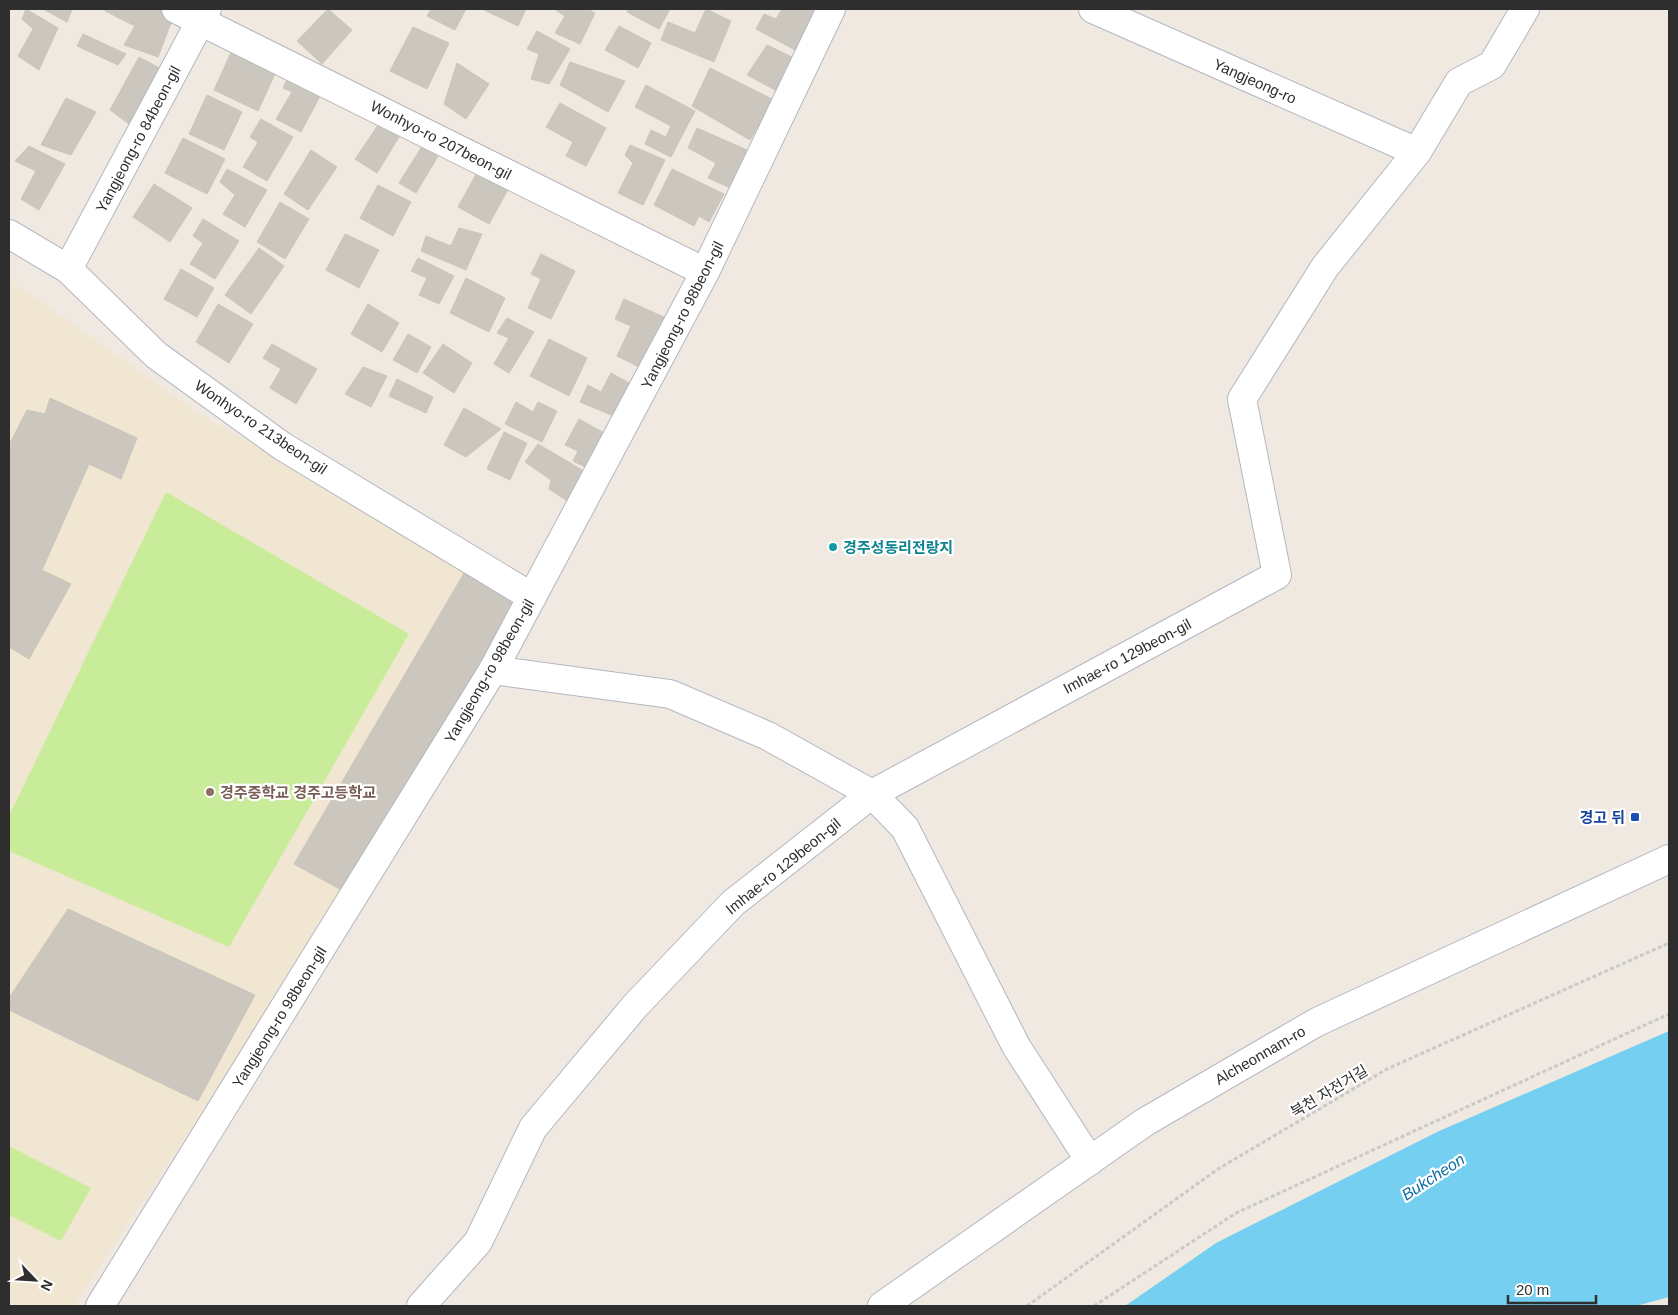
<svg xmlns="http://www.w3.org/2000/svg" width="1678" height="1315" font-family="Helvetica,'Noto Sans KR',sans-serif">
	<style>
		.education { fill: #f0e6d1 }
		.pitch { fill: #c9ec9a }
		.water { fill: #75cff0 }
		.building { fill: #cbc7bf; stroke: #cbc5ba }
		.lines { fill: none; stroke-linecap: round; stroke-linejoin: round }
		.minor-casing { stroke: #b4b7c1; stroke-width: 30 }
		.path { stroke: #c9c9c9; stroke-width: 3; stroke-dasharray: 4 2.5; stroke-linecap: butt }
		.minor { stroke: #fff; stroke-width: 28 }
		.culture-dot { fill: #0f9aa8; stroke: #fff; stroke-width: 2 }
		.education-dot { fill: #8d6e63; stroke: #fff; stroke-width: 2 }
		.transit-dot { fill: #1a4fb4; stroke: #fff; stroke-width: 2 }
		.labels { text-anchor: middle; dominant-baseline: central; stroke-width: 4.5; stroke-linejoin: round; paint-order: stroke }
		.street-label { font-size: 15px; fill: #2e2e2e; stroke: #fff }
		.culture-label { font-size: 15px; font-weight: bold; fill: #0d838f; stroke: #fff; text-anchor: start }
		.education-label { font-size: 15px; font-weight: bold; fill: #785e54; stroke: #fff; text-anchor: start }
		.transit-label { font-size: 15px; font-weight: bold; fill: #164399; stroke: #fff; text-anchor: end }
		.water-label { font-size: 16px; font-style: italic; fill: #0d6fa3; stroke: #fff }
	</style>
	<rect width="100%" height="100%" fill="#efe9e1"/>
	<path class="education" d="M9 279 202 416 532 597 478 691 74 1306H9Z"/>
	<g class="pitch">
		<path d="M166 492 409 634 229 947 9 851V816Z"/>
		<path d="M9 1146 91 1188 61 1241 9 1215Z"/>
	</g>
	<path class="water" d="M1669 1031V1297L1636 1306H1125L1216 1243 1437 1132Z"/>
	<g class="building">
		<path d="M26 9 58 28 39 70 18 56 33 29 22 19Z"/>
		<path d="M43 9H72L67 22Z"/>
		<path d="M105 9H160L174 15 158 57 124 45 135 26 105 11Z"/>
		<path d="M328 9 352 30 322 64 297 41Z"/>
		<path d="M431 9H466L455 30 427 16Z"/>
		<path d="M482 9H526L518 26Z"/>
		<path d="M554 9H588L595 13 580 44 555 33 565 16Z"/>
		<path d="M629 9H670L659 29 627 12Z"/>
		<path d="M706 9 731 21 714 62 661 40 668 22 695 33Z"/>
		<path d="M782 9H809L816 13 797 51 756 29 764 14 776 19Z"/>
		<path d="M619 26 651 43 638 68 605 50Z"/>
		<path d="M413 27 449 43 427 89 390 71Z"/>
		<path d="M537 31 570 49 549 84 531 79 539 54 527 49Z"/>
		<path d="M83 34 126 54 118 65 77 46Z"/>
		<path d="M767 45 794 58 775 90 747 75Z"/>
		<path d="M234 46 278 67 258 111 214 90Z"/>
		<path d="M139 57 165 71 133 127 110 110Z"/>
		<path d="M570 62 625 81 608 112 560 85Z"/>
		<path d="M457 63 489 84 466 119 444 104Z"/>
		<path d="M710 68 774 100 750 140 692 106Z"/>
		<path d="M289 75 321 94 301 132 276 119 292 92 283 88Z"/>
		<path d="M646 85 695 111 671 157 645 144 651 130 666 137 671 126 635 107Z"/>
		<path d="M207 95 242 112 224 150 189 134Z"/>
		<path d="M66 98 96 112 71 155 41 145Z"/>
		<path d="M560 103 606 128 586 166 566 156 573 142 546 127Z"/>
		<path d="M261 119 293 137 267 181 243 167 258 142 250 137Z"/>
		<path d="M381 121 402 132 377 173 355 159Z"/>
		<path d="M697 128 747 150 731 188 708 178 716 163 688 148Z"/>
		<path d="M183 138 225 159 207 194 165 173Z"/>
		<path d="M426 140 443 148 416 193 399 183Z"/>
		<path d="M630 145 665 160 643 205 618 193 633 163 625 155Z"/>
		<path d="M29 146 65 164 39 210 21 199 36 171 15 161Z"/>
		<path d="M311 150 337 167 308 210 284 194Z"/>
		<path d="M227 169 267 190 245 227 223 214 235 195 220 182Z"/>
		<path d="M479 169 510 186 489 224 458 207Z"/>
		<path d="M672 169 724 194 709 222 699 216 694 226 654 205Z"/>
		<path d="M154 184 192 208 170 242 133 217Z"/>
		<path d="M378 185 411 202 393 236 360 218Z"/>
		<path d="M280 202 309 219 285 259 257 242Z"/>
		<path d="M203 219 239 241 215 279 190 264 203 243 193 236Z"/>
		<path d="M459 228 482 234 466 270 421 251 426 236 451 246Z"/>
		<path d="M345 234 379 250 359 288 326 270Z"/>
		<path d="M259 248 284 266 251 314 225 295Z"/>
		<path d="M541 254 575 271 551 319 528 308 541 279 531 274Z"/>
		<path d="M418 258 454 276 439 304 419 295 427 278 411 271Z"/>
		<path d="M181 269 214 288 197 317 164 299Z"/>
		<path d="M466 278 505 298 489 332 450 313Z"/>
		<path d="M624 299 666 318 641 368 617 356 631 326 615 319Z"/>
		<path d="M218 304 253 324 229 363 196 342Z"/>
		<path d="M368 304 399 323 382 352 351 334Z"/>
		<path d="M507 318 534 332 509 373 494 364 509 338 497 333Z"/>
		<path d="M408 334 431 347 417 373 393 360Z"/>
		<path d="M549 339 587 358 569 396 530 376Z"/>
		<path d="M272 344 317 369 296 404 270 388 281 369 263 358Z"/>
		<path d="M443 344 472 363 454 393 423 373Z"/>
		<path d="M363 367 387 376 371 407 345 394Z"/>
		<path d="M611 373 631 384 616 417 580 402 588 385 601 392Z"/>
		<path d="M397 379 433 397 426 413 389 396Z"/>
		<path d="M50 398 137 438 121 479 89 464 42 570 71 584 29 659 9 647V445L27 410 45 414Z"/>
		<path d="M516 402 533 412 538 402 557 411 542 442 505 424Z"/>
		<path d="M464 408 501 429 466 457 444 445Z"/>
		<path d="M579 419 606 434 587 468 573 461 578 451 565 445Z"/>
		<path d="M504 432 527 443 510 480 487 469Z"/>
		<path d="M538 444 594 477 575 506 549 489 551 480 525 462Z"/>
		<path d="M467 568 526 596 345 892 294 864Z"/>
		<path d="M68 909 255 995 198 1101 9 1010V998Z"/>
	</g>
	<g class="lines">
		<defs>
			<g id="minor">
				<path d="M176 9 705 272"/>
				<path d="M1093 9 1417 152"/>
				<path d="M9 234 68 269 156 355 282 446 532 597"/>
				<path d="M68 269 207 9"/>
				<path d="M493 670 670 694 768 736 872 794 905 828 1016 1046 1090 1161"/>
				<path d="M100 1306 493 670 705 272 831 9"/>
				<path d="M421 1306 478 1242 533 1128 635 1006 733 903 872 794 1277 575 1242 399 1325 267 1417 152 1459 82 1492 65 1525 9"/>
				<path d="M882 1306 1145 1122 1317 1022 1669 859"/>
			</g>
		</defs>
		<use href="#minor" class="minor-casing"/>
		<g class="path">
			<path d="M1027 1306 1218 1169 1387 1069 1669 943"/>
			<path d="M1094 1306 1236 1213 1669 1014"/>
		</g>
		<use href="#minor" class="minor"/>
	</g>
	<circle class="culture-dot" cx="833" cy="547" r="5"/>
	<circle class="education-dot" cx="210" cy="792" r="5"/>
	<rect class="transit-dot" x="1630" y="812" width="10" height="10" rx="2.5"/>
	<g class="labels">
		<g class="street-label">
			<text transform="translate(1255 81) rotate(24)">Yangjeong-ro</text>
			<text transform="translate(138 139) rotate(-62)">Yangjeong-ro 84beon-gil</text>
			<text transform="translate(441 140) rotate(27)">Wonhyo-ro 207beon-gil</text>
			<text transform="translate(682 315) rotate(-63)">Yangjeong-ro 98beon-gil</text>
			<text transform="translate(261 427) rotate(34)">Wonhyo-ro 213beon-gil</text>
			<text transform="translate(1127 656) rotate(-28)">Imhae-ro 129beon-gil</text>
			<text transform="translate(489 671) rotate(-60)">Yangjeong-ro 98beon-gil</text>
			<text transform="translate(783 866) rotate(-39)">Imhae-ro 129beon-gil</text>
			<text transform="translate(279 1017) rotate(-58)">Yangjeong-ro 98beon-gil</text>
			<text transform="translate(1260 1055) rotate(-30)">Alcheonnam-ro</text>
			<text transform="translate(1329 1091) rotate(-31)">북천 자전거길</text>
		</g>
		<g class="culture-label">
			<text x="843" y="547">경주성동리전랑지</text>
		</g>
		<g class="education-label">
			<text x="220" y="792">경주중학교 경주고등학교</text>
		</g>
		<g class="transit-label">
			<text x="1625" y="817">경고 뒤</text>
		</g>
		<g class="water-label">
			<text transform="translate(1433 1177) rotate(-33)">Bukcheon</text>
		</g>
	</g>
	<rect width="1678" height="1315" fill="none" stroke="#2e2e2e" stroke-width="20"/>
	<g transform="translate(35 1280) rotate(115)" stroke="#ffffff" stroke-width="4" paint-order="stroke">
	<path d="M0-4L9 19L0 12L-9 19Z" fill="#2e2e2e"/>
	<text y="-8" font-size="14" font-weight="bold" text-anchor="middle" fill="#2e2e2e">N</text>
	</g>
	<path d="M1508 1295v8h88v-8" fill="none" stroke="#2e2e2e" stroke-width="2.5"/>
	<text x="1516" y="1295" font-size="15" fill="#2e2e2e" stroke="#ffffff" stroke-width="4" paint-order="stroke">20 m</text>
</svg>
